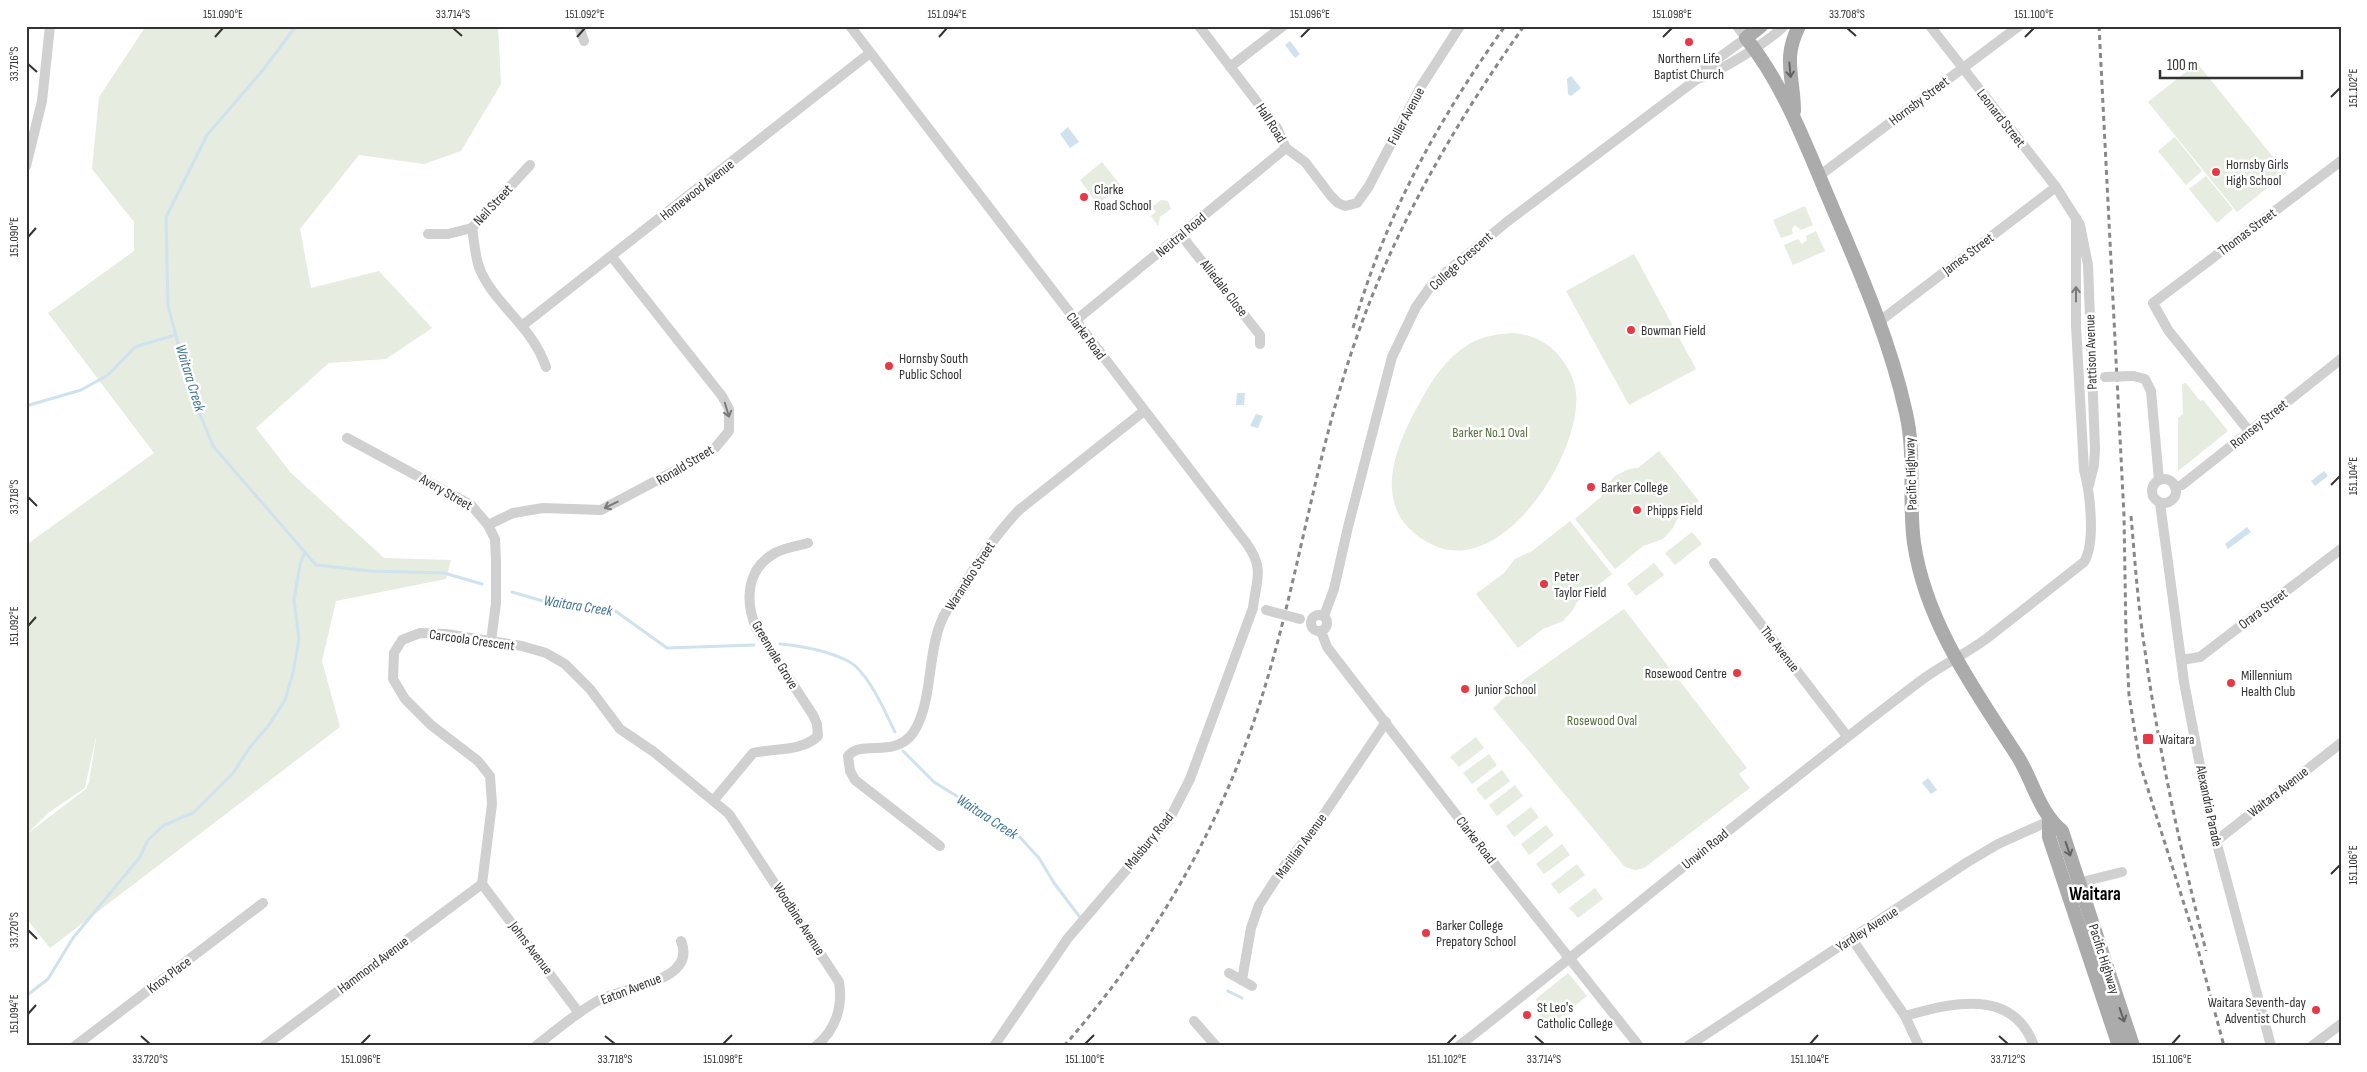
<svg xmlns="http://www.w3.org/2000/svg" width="2367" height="1072" font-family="'Sofia Sans Condensed',sans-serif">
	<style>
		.green { fill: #e6ecdf; fill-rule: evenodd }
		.water { fill: #cfe2ee }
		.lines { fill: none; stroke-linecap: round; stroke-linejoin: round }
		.stream { stroke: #cfe2ee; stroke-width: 3 }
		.minor { stroke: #d0d0d0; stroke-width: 10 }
		.major { stroke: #ababab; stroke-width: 14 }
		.rail { stroke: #888; stroke-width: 3; stroke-dasharray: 5 4; stroke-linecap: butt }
		.minor-bridge { stroke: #d0d0d0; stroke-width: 10 }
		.oneway { stroke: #636363 }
		.oneway2 { stroke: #7a7a7a }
		.ticks { fill: none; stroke: #333; stroke-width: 2 }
		.poi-dot { fill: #e63946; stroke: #fff; stroke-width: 2 }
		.labels { text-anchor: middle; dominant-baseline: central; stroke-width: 5; stroke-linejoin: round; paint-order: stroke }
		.poi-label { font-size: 14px; fill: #333; stroke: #fff; text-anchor: start }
		.street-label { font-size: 14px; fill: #333; stroke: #fff }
		.park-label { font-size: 14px; fill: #56703f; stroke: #fff }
		.water-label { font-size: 15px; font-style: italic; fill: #3f7597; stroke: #fff }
		.district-label { font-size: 19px; font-weight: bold; fill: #000; stroke: #fff }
		.neatline { fill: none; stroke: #333; stroke-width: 2 }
		.ticks-label { font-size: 12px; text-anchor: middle; fill: #333 }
	</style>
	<rect width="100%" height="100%" fill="#fff"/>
	<g class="green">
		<path d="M146 26H498L501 84 461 151 424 164 359 155 300 229 311 288 379 271 432 328 386 359 329 363 256 428 290 472 384 558 451 560 446 579 336 601 322 661 340 727 50 948 26 918V545L154 453 48 313 134 251V222L92 169 99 97ZM97 732 89 782 86 789 27 834 48 813 85 788Z"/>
		<path d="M2197 63 2286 173 2237 212 2148 102Z"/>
		<path d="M2175 137 2202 171 2186 185 2158 151Z"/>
		<path d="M1102 162 1121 186 1098 204 1080 180Z"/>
		<path d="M2206 176 2233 209 2217 223 2189 189Z"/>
		<path d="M1161 200 1168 201 1171 209 1160 217 1158 226 1151 216 1156 212 1152 207Z"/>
		<path d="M1805 206 1813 225 1801 230 1795 225 1792 229 1793 234 1781 238 1773 220Z"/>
		<path d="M1816 231 1825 251 1793 265 1784 245 1798 239 1802 244 1807 240 1806 236Z"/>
		<path d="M1634 254 1696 369 1629 405 1566 291Z"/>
		<path d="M1513 333C1534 335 1551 343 1563 361 1570 371 1575 381 1576 393 1582 453 1503 578 1433 545 1369 514 1392 452 1419 404 1431 381 1446 358 1469 344 1482 336 1498 334 1513 333Z"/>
		<path d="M2186 383 2200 401 2203 400 2228 431 2178 471V418L2183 414 2182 384Z"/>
		<path d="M1659 451 1699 501 1677 519 1673 528 1663 539 1643 546 1615 569 1575 519 1601 497 1605 488 1615 476 1629 469 1638 468Z"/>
		<path d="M1570 521 1612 574 1577 602 1573 610 1563 621 1543 629 1518 648 1476 594 1504 573 1515 559 1532 551Z"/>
		<path d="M1692 532 1702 544 1675 565 1665 553Z"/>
		<path d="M1654 563 1664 575 1636 596 1627 584Z"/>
		<path d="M1624 609 1747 768 1739 774 1750 788 1644 868 1635 870 1625 867 1493 708 1525 679Z"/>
		<path d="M1476 737 1484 748 1459 767 1450 757Z"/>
		<path d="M1489 754 1497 765 1472 784 1463 773Z"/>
		<path d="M1502 770 1510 781 1485 800 1476 789Z"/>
		<path d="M1515 785 1523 796 1497 816 1489 805Z"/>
		<path d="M1531 807 1539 817 1514 837 1506 826Z"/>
		<path d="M1546 825 1554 835 1529 855 1521 844Z"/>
		<path d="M1562 844 1570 855 1544 874 1536 864Z"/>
		<path d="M1577 864 1585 875 1559 894 1551 884Z"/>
		<path d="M1595 888 1603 899 1578 918 1569 908Z"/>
		<path d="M1568 973 1587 996 1543 1031 1536 999Z"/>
	</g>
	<g class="water">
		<path d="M1290 41 1300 54 1295 58 1285 45Z"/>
		<path d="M1571 76 1581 88 1571 96 1568 94 1567 79Z"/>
		<path d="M1068 127 1079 142 1070 148 1060 134Z"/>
		<path d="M1237 393H1245L1244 405H1236Z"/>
		<path d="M1256 414 1263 416 1258 428 1250 426Z"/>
		<path d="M2324 471 2328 476 2315 486 2311 481Z"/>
		<path d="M2247 527 2251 532 2228 549 2225 544Z"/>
		<path d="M1928 778 1937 790 1931 794 1922 783Z"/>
	</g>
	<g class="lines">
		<g class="stream">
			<path d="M296 26 263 70 207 135 166 217 168 306 192 395 213 446 316 565 370 571 444 573 482 584"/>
			<path d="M26 406 81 390 108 375 135 347 175 335"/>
			<path d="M512 592 553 604 614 610 667 648 754 645"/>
			<path d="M780 644C802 646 828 651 848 661 868 671 885 712 895 732"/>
			<path d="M903 751 934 782 1016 833 1039 858 1054 883 1079 916"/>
			<path d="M1228 991 1242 998"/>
			<path d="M26 996 48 979 73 938 140 857 148 840 164 825 193 813 233 773 250 747 269 725 285 700 293 673 299 639 294 600 300 564 305 552"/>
		</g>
		<g class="minor">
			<path d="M579 26 584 41"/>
			<path d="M850 26 1247 544C1265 570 1256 580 1253 608L1190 779 1169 820 1068 938 994 1046"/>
			<path d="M1199 26 1277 128 1286 148 1305 162 1331 196 1338 203 1345 206 1357 203 1369 186 1420 88 1460 26"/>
			<path d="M1930 26 2056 187 2080 225 2088 265 2095 449 2094 465 2089 485"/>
			<path d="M1230 67 1283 26"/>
			<path d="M1697 79C1718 73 1768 42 1784 26"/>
			<path d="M530 165 472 228C474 241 475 255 479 267 493 304 532 325 546 367"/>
			<path d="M26 166 42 101 50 26"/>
			<path d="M1819 176 2019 26"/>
			<path d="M428 234H448L472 228"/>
			<path d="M1181 235 1260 335V344"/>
			<path d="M1075 321 1286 148"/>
			<path d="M1880 321 2056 187"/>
			<path d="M523 325 870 53"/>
			<path d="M2133 376 2145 379 2151 391 2159 480"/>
			<path d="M2249 431 2168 330 2153 303 2341 161"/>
			<path d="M347 438 471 505 488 525 495 539 496 561V603L491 641"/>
			<circle cx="2164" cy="491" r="12"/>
			<path d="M2175 487 2182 485 2341 359"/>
			<path d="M2160 503 2184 682 2210 818 2271 1046"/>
			<path d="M488 525 513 513 543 508 601 510 684 466 715 448 729 431V409L722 396 612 257"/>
			<path d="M1714 563 1847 736"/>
			<circle cx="1319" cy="623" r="8"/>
			<path d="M1324 616 1334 589 1348 527 1392 357 1416 307 1433 283 1508 221 1697 79 1705 68 1746 38 1737 26"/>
			<path d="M1321 631 1327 647 1481 847 1639 1046"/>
			<path d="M2181 660 2200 657 2341 549"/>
			<path d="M714 800 753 753C774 748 801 752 818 736L817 724 813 715 756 628C745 601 746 569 775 553 784 548 798 546 808 543"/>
			<path d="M2216 841 2341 743"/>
			<path d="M940 846 855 780 850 771 848 756C863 739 894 759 913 733 933 703 927 655 941 622 945 611 954 600 961 590 978 561 996 534 1019 510L1144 411"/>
			<path d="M482 884 492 804 490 776 478 761 431 725 405 699 393 679 394 653 402 640 420 633 446 634 522 646 546 653 565 664 590 689 620 729 654 752 729 814 839 982C843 1006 836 1030 816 1046"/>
			<path d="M482 884 579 1013"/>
			<path d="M2074 884 2122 872"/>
			<path d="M1852 939 1905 1016 1918 1044"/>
			<path d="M1229 973 1252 986"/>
			<path d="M1242 980 1251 928 1259 905 1285 865 1314 829 1386 722"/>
			<path d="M1905 1016C1951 1003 2013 987 2034 1046"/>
			<path d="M1194 1021 1216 1046"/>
			<path d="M75 1046 263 903"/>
			<path d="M264 1046 482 884"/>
			<path d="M536 1046C556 1030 576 1013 599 1000 623 987 698 982 681 941"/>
			<path d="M1459 1046C1613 925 1763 800 1919 682 1940 666 1964 655 1986 639L2084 562C2096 543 2090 492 2084 470L2076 326V218"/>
			<path d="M1688 1046 1966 863 1998 844 2049 821"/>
			<path d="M2312 1046 2341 1024"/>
		</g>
		<g class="major">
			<path d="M1761 26 1746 38C1785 87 1806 146 1831 204 1860 272 1890 340 1906 413 1916 457 1908 499 1914 543 1926 624 1975 690 2018 757 2033 781 2039 812 2062 831L2133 1046"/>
			<path d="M1794 111C1794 78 1782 59 1799 26"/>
			<path d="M2049 821V837L2119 1046"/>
		</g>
		<g class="rail">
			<path d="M2099 26 2124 516 2126 635 2129 695 2140 764 2196 942 2224 1046"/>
			<path d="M1353 328C1386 214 1437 122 1505 26"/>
			<path d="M2131 516C2135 561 2138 606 2145 651 2159 752 2181 852 2206 951"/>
			<path d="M1064 1046C1151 947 1217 834 1258 709 1299 583 1315 450 1361 325 1400 218 1458 119 1524 26"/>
		</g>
		<g class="minor-bridge">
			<path d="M2105 377 2133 376"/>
			<path d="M1266 610 1300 619"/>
		</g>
	</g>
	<defs><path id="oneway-shaft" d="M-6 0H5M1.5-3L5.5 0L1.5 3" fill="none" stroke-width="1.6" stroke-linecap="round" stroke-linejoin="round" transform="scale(1.25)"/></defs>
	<g class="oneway">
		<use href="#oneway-shaft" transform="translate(1790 70) rotate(85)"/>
		<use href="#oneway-shaft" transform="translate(2068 849) rotate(71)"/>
		<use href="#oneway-shaft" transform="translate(2122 1015) rotate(71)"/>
	</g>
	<g class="oneway2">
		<use href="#oneway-shaft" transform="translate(2076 294) rotate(-90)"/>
		<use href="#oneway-shaft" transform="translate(727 410) rotate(73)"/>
		<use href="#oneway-shaft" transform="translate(611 505) rotate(154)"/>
	</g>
	<path class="ticks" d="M453 28 462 36M1847 28 1856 36M215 37 223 28M577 37 585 28M939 37 947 28M1301 37 1310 28M1663 37 1672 28M2025 37 2034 28M28 64 37 72M2331 97 2340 88M28 237 36 228M2331 485 2340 476M28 497 37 506M28 626 36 617M2331 874 2340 865M28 930 37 939M28 1014 36 1005M141 1036 150 1044M605 1036 615 1044M1535 1036 1544 1044M1999 1036 2008 1044M361 1044 370 1035M723 1044 732 1035M1085 1044 1094 1035M1447 1044 1456 1035M1810 1044 1818 1035M2172 1044 2180 1035"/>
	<g class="poi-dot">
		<circle cx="1689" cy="42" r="5"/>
		<circle cx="2216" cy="172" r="5"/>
		<circle cx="1084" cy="197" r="5"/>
		<circle cx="1631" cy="330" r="5"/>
		<circle cx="889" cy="366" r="5"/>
		<circle cx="1591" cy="487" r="5"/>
		<circle cx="1637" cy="510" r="5"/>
		<circle cx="1544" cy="584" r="5"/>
		<circle cx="1737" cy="673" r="5"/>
		<circle cx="2231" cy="683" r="5"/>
		<circle cx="1465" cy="689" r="5"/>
		<rect x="2142" y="733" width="12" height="12" rx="2.5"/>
		<circle cx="1426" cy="933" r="5"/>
		<circle cx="2316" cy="1010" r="5"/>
		<circle cx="1527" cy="1015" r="5"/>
	</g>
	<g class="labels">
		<g class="poi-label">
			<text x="1689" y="58" text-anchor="middle">Northern Life<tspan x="1689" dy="16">Baptist Church</tspan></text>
			<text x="2226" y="164">Hornsby Girls<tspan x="2226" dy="16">High School</tspan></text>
			<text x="1094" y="189">Clarke<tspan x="1094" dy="16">Road School</tspan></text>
			<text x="1641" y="330">Bowman Field</text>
			<text x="899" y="358">Hornsby South<tspan x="899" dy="16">Public School</tspan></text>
			<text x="1601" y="487">Barker College</text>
			<text x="1647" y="510">Phipps Field</text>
			<text x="1554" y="576">Peter<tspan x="1554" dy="16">Taylor Field</tspan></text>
			<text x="1727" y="673" text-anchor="end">Rosewood Centre</text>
			<text x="2241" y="675">Millennium<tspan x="2241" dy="16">Health Club</tspan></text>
			<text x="1475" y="689">Junior School</text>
			<text x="2159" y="739">Waitara</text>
			<text x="1436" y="925">Barker College<tspan x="1436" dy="16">Prepatory School</tspan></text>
			<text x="2306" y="1002" text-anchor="end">Waitara Seventh-day<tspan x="2306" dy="16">Adventist Church</tspan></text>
			<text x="1537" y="1007">St Leo's<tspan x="1537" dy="16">Catholic College</tspan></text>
		</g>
		<g class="street-label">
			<text transform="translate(1919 101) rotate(-37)">Hornsby Street</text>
			<text transform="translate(1406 116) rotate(-62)">Fuller Avenue</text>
			<text transform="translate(2001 118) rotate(52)">Leonard Street</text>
			<text transform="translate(1271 123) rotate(57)">Hall Road</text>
			<text transform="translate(697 190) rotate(-38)">Homewood Avenue</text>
			<text transform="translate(493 205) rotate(-47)">Neil Street</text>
			<text transform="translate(2247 232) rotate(-37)">Thomas Street</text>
			<text transform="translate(1181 235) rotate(-40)">Neutral Road</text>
			<text transform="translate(1968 254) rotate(-37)">James Street</text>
			<text transform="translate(1461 261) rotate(-42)">College Crescent</text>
			<text transform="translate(1224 288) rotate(52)">Alliedale Close</text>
			<text transform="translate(1086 336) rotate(53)">Clarke Road</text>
			<text transform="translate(2091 352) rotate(-92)">Pattison Avenue</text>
			<text transform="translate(2259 424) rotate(-39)">Romsey Street</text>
			<text transform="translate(685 465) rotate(-31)">Ronald Street</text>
			<text transform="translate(1911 474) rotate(-92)">Pacific Highway</text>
			<text transform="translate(446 492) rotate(30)">Avery Street</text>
			<text transform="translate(970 576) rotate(-57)">Warandoo Street</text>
			<text transform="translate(2263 609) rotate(-37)">Orara Street</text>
			<text transform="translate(472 640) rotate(8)">Carcoola Crescent</text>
			<text transform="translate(1780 649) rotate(52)">The Avenue</text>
			<text transform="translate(775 655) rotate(59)">Greenvale Grove</text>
			<text transform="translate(2278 792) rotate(-38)">Waitara Avenue</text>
			<text transform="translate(2209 806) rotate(78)">Alexandria Parade</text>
			<text transform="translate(1476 840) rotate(52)">Clarke Road</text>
			<text transform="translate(1149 841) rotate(-51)">Malsbury Road</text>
			<text transform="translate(1301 846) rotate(-54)">Marillian Avenue</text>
			<text transform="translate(1705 849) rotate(-39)">Unwin Road</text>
			<text transform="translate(799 919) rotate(57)">Woodbine Avenue</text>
			<text transform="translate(1867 929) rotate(-33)">Yardley Avenue</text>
			<text transform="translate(531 948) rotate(53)">Johns Avenue</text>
			<text transform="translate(2104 959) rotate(72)">Pacific Highway</text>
			<text transform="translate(373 965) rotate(-37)">Hammond Avenue</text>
			<text transform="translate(169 975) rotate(-37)">Knox Place</text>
			<text transform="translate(631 989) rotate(-21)">Eaton Avenue</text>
		</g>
		<g class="park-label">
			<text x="1490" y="432">Barker No.1 Oval</text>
			<text x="1602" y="720">Rosewood Oval</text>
		</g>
		<g class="water-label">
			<text transform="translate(190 378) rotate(73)">Waitara Creek</text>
			<text transform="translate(578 606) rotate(9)">Waitara Creek</text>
			<text transform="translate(987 817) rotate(33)">Waitara Creek</text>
		</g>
		<g class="district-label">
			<text x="2095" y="894">Waitara</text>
		</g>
	</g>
	<rect width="2367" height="1072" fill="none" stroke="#ffffff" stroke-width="55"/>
	<path d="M2160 70v8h142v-8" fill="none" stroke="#333333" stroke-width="2.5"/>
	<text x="2167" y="70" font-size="15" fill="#333333" stroke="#ffffff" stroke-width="4" paint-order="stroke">100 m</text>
	<rect x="28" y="28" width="2312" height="1016" class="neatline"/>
	<g class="ticks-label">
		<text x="223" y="18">151.090°E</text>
		<text x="453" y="18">33.714°S</text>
		<text x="585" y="18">151.092°E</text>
		<text x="947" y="18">151.094°E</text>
		<text x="1310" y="18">151.096°E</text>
		<text x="1672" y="18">151.098°E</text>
		<text x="1847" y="18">33.708°S</text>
		<text x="2034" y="18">151.100°E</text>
		<text transform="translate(14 64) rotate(-90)" y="4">33.716°S</text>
		<text transform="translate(2353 88) rotate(-90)" y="4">151.102°E</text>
		<text transform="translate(14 237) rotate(-90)" y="4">151.090°E</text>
		<text transform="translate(2353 476) rotate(-90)" y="4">151.104°E</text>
		<text transform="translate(14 497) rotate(-90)" y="4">33.718°S</text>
		<text transform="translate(14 626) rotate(-90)" y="4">151.092°E</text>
		<text transform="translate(2353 865) rotate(-90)" y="4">151.106°E</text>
		<text transform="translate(14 930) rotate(-90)" y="4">33.720°S</text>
		<text transform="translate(14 1014) rotate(-90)" y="4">151.094°E</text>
		<text x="150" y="1063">33.720°S</text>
		<text x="361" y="1063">151.096°E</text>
		<text x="615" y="1063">33.718°S</text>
		<text x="723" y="1063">151.098°E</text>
		<text x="1085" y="1063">151.100°E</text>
		<text x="1447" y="1063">151.102°E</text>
		<text x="1544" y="1063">33.714°S</text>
		<text x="1810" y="1063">151.104°E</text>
		<text x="2008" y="1063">33.712°S</text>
		<text x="2172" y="1063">151.106°E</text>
	</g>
</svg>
